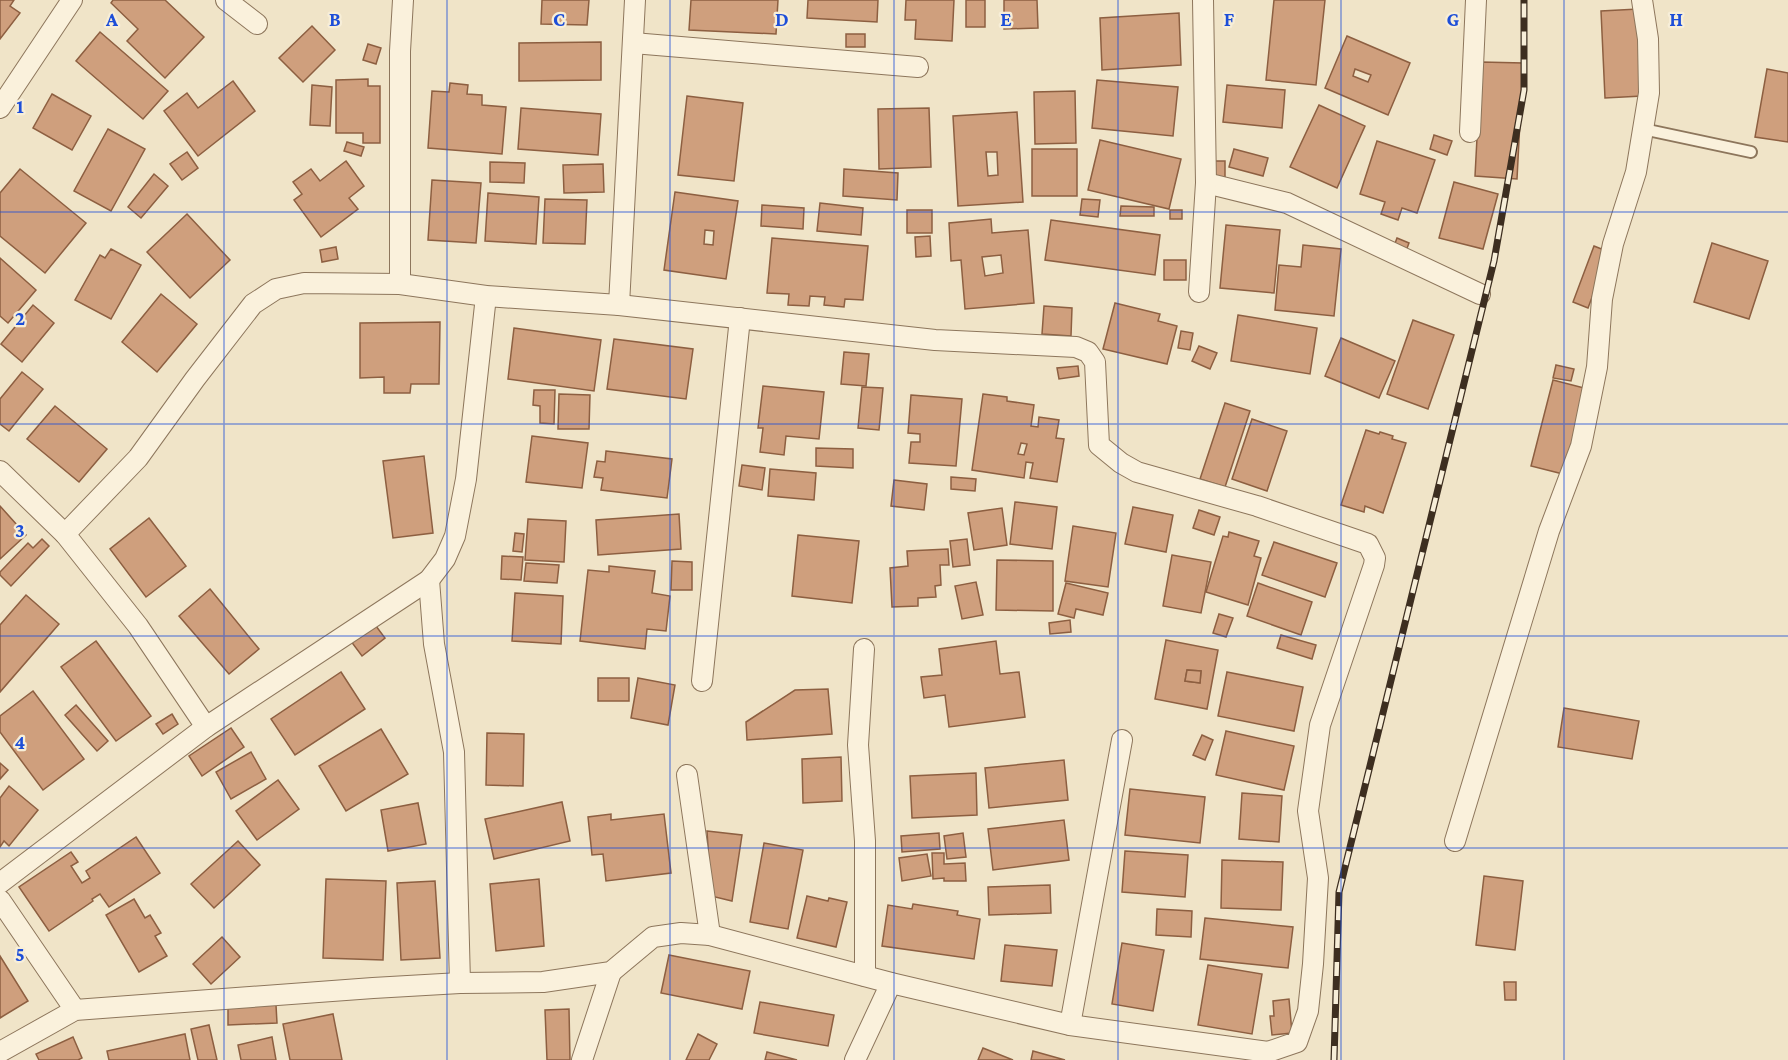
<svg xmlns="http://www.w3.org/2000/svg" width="1788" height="1060" font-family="'Crimson Pro',serif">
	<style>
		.building { fill: #cf9f7d; stroke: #8d5f41; stroke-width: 1.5; fill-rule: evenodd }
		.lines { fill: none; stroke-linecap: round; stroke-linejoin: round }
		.service-casing { stroke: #8d765c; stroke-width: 14 }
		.minor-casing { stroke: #8d765c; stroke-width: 22 }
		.service { stroke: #faf1dc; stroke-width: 10 }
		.minor { stroke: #faf1dc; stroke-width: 20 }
		.rail-casing { stroke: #3d2e20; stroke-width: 7 }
		.rail { stroke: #f7eed8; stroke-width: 4.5; stroke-dasharray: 14; stroke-linecap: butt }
		.grid { fill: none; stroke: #1d4ed8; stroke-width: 1.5; stroke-opacity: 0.55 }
		.grid-label { font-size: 20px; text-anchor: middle; font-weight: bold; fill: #1d4ed8; stroke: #f7eed8; stroke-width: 4.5; stroke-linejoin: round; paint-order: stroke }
	</style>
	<rect width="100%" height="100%" fill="#f0e4c8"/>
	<g class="building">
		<path d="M0 0H14L10 6 20 13 0 39Z"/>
		<path d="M113 0H165L204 37 165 78 127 41 138 29 111 3Z"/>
		<path d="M542 0H589L587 25 541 24Z"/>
		<path d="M691 0H778L776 34 689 30Z"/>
		<path d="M808 0H878L877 22 807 18Z"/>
		<path d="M906 0H954L952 41 915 39 916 20H905Z"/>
		<rect x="966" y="0" width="19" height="27"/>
		<path d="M1004 0H1037L1038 28 1004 29Z"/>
		<path d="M1274 0H1325L1316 85 1266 80Z"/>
		<path d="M1638 9 1642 96 1605 98 1601 11Z"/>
		<path d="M1179 13 1181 65 1102 70 1100 18Z"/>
		<path d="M312 26 335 50 303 82 279 58Z"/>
		<path d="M100 32 168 91 143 119 76 61Z"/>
		<rect x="846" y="34" width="19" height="13"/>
		<path d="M1347 36 1410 63 1388 115 1325 88ZM1355 69 1371 75 1368 82 1353 76Z"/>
		<path d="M601 42V80L519 81V43Z"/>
		<path d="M368 44 381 48 376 64 363 60Z"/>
		<path d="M1481 62 1523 63 1517 179 1475 176Z"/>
		<path d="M1767 69 1788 73V142L1755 137Z"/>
		<path d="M368 79V86H380V143H363V133H336V80Z"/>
		<path d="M1097 80 1178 87 1173 136 1092 128Z"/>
		<path d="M233 81 255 111 198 156 164 111 187 93 198 108Z"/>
		<path d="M450 83 468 85 467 94 482 95V105L506 107 502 154 428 148 432 91 449 92Z"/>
		<path d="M312 85 332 87 330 126 310 125Z"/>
		<path d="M1227 85 1285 90 1282 128 1223 122Z"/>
		<path d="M1075 91 1076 143 1035 144 1034 92Z"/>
		<path d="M52 94 91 116 72 150 33 128Z"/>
		<path d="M687 96 743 103 734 181 678 175Z"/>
		<path d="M1319 105 1365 126 1337 188 1290 167Z"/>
		<path d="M521 108 601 114 598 155 518 149Z"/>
		<path d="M929 108 931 167 879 169 878 109Z"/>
		<path d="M1017 112 1023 202 958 206 953 116ZM986 152H997L998 175 988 176Z"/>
		<path d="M108 129 145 149 111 211 74 191Z"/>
		<path d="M1434 135 1452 141 1447 155 1430 149Z"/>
		<path d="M1100 140 1181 159 1169 209 1088 190Z"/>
		<path d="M1377 141 1435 160 1417 213 1402 208 1398 220 1381 214 1385 202 1360 194Z"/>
		<path d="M347 142 364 147 361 156 344 151Z"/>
		<rect x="1032" y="149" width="45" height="47"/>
		<path d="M1234 149 1268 158 1263 176 1229 167Z"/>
		<path d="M187 152 198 168 182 180 170 164Z"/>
		<path d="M346 161 364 186 349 198 358 209 321 237 294 200 302 194 293 182 311 169 320 181Z"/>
		<rect x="1215" y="161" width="10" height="21"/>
		<path d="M490 162 525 163 524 183 490 182Z"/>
		<path d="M603 164 604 192 564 193 563 165Z"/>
		<path d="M20 169 86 223 45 273 0 236V193Z"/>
		<path d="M844 169 898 173 897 200 843 196Z"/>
		<path d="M154 174 168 186 141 218 128 207Z"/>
		<path d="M432 180 481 183 476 243 428 240Z"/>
		<path d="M1454 182 1498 194 1483 249 1439 238Z"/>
		<path d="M675 192 738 201 726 279 664 270ZM705 230 714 231 713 245 704 244Z"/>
		<path d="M488 193 539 197 536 244 485 241Z"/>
		<path d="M545 199 587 200 585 244 543 243Z"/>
		<path d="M1082 199 1100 200 1098 217 1080 215Z"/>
		<path d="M820 203 863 208 861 235 817 231Z"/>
		<path d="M762 205 804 208 803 229 761 226Z"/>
		<path d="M1121 206 1154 207V216H1120Z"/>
		<rect x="907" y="210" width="25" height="23"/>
		<rect x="1170" y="210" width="12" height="9"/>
		<path d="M187 214 230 260 190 298 147 252Z"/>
		<path d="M991 219 992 233 1028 230 1034 303 965 309 961 260 951 261 949 223ZM1001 255 1003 273 985 276 982 257Z"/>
		<path d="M1051 220 1160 235 1155 275 1045 260Z"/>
		<path d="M1226 225 1280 230 1274 293 1220 288Z"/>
		<path d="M930 236 931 256 916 257 915 237Z"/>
		<path d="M772 238 868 246 863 300 845 299 844 307 824 305 825 297 810 296 809 306 788 305 789 294 767 293Z"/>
		<path d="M1397 238 1409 243 1406 251 1394 246Z"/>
		<path d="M1712 243 1768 261 1749 319 1694 302Z"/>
		<path d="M1303 245 1341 249 1334 316 1275 310 1279 265 1301 267Z"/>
		<path d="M1594 246 1609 252 1588 308 1573 302Z"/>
		<path d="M336 247 338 259 322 262 320 250Z"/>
		<path d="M111 249 141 265 111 319 75 300 100 255 105 258Z"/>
		<path d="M0 258 36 290 8 323 0 316Z"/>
		<rect x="1164" y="260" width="22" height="20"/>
		<path d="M161 294 197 324 157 372 122 342Z"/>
		<path d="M1115 303 1160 314 1158 321 1177 326 1167 364 1103 349Z"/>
		<path d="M33 305 54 323 22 362 1 344Z"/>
		<path d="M1044 306 1072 308 1071 336 1042 334Z"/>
		<path d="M1238 315 1317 328 1310 374 1231 361Z"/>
		<path d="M1413 320 1454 335 1428 409 1387 394Z"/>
		<path d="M440 322 439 384H411L410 393H384V377L360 378V323Z"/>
		<path d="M514 328 601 340 594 391 508 379Z"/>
		<path d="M1181 331 1193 333 1190 350 1178 348Z"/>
		<path d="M1341 338 1395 361 1379 398 1325 376Z"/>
		<path d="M614 339 693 349 686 399 607 389Z"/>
		<path d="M1199 346 1217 353 1210 369 1192 361Z"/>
		<path d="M844 352 869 354 866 386 841 384Z"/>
		<path d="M1556 365 1574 369 1571 381 1553 378Z"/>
		<path d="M1078 366 1079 376 1059 379 1057 368Z"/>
		<path d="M22 372 43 389 9 431 0 424V399Z"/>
		<path d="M1553 380 1588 389 1567 475 1531 466Z"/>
		<path d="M763 386 824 392 819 439 786 436 784 455 760 452 763 428H758Z"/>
		<path d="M862 387 883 388 879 430 858 428Z"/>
		<path d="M534 390H555L554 424 540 423V406L533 405Z"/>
		<path d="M559 394 590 395 589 429H558Z"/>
		<path d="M983 394 1007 397V401L1034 405 1031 426 1038 427 1039 417 1059 420 1056 438 1064 439 1057 482 1030 478 1033 463 1026 462 1024 478 972 470ZM1021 443 1027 444 1024 455 1018 454Z"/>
		<path d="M911 395 962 399 956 466 909 463 911 442H920V434L908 433Z"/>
		<path d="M1225 403 1250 411 1225 487 1200 479Z"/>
		<path d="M55 406 107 449 79 482 27 439Z"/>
		<path d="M1252 419 1287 431 1267 491 1232 479Z"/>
		<path d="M1366 430 1379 434 1380 432 1393 436 1392 439 1406 443 1383 513 1365 506 1364 512 1341 505Z"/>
		<path d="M532 436 588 443 582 488 526 482Z"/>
		<path d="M816 448 853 449V468L816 466Z"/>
		<path d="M606 451 672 459 667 498 601 490 603 478 594 477 597 461 605 462Z"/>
		<path d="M424 456 433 533 393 538 383 461Z"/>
		<path d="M742 465 765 468 762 490 739 486Z"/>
		<path d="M770 469 816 473 814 500 768 496Z"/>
		<path d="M951 477 976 479 975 491 951 489Z"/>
		<path d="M894 480 927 484 924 510 891 506Z"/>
		<path d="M1015 502 1057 507 1052 549 1010 544Z"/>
		<path d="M0 506 26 535 0 559Z"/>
		<path d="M1133 507 1173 515 1166 552 1125 544Z"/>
		<path d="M1002 508 1007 545 974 550 968 513Z"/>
		<path d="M1199 510 1220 517 1214 535 1193 528Z"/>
		<path d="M679 514 681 549 598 555 596 520Z"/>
		<path d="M149 518 186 566 146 597 110 549Z"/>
		<path d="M528 519 566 521 564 562 525 560Z"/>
		<path d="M1073 526 1116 533 1108 587 1065 581Z"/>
		<path d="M1229 532 1259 541 1254 556 1261 558 1248 605 1206 592 1223 536 1228 537Z"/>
		<path d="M515 533 524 534 522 552 513 551Z"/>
		<path d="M798 535 859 541 852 603 792 596Z"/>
		<path d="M42 539 49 546 11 586 0 575V572L28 543 33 548Z"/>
		<path d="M967 539 970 565 953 567 950 541Z"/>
		<path d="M1274 542 1337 563 1325 597 1262 575Z"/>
		<path d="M948 549 949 565H940L941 585 935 586 936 597 918 598V606L892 607 890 568 908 566 907 551Z"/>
		<path d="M1172 555 1211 562 1201 613 1163 606Z"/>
		<path d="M502 556 523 557 521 580 501 579Z"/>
		<path d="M997 560 1053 561V611L996 610Z"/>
		<path d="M672 561 692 562V590H671Z"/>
		<path d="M526 563 559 565 557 583 524 581Z"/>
		<path d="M609 566 655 571 652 593 670 596 666 631 647 629 645 649 580 641 588 570 609 572Z"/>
		<path d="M976 582 983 615 962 619 955 586Z"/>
		<path d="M1066 583 1108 593 1103 615 1076 609 1074 618 1058 614Z"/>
		<path d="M1258 583 1312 602 1301 635 1247 616Z"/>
		<path d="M210 589 259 649 229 674 179 616Z"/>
		<path d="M515 593 563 596 561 644 512 641Z"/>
		<path d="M26 595 59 624 0 692V625Z"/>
		<path d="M1219 614 1233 618 1226 637 1213 633Z"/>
		<path d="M1070 620 1071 632 1050 634 1049 623Z"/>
		<path d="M373 622 385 638 362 656 350 640Z"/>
		<path d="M1281 635 1316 645 1312 659 1277 648Z"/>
		<path d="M1166 640 1218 650 1207 709 1155 699ZM1187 670 1201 671 1200 683 1185 681Z"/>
		<path d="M96 641 151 716 116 741 61 667Z"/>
		<path d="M996 641 1000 674 1019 672 1025 717 949 727 945 695 924 698 921 677 942 675 939 649Z"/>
		<path d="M1187 670 1201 671 1200 683 1185 681Z"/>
		<path d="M341 672 365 709 295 755 271 719Z"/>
		<path d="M1227 672 1303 687 1294 731 1218 716Z"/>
		<rect x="598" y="678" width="31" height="23"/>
		<path d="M638 678 675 685 668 725 631 718Z"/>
		<path d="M828 689 832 734 747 740 746 722 795 690Z"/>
		<path d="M33 691 84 759 43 790 0 732V716Z"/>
		<path d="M76 705 108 741 97 751 65 715Z"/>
		<path d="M1564 708 1639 721 1632 759 1558 747Z"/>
		<path d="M172 714 178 724 163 734 156 724Z"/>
		<path d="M231 728 244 747 202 776 189 756Z"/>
		<path d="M381 729 408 774 346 811 319 766Z"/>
		<path d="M1226 731 1294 746 1284 790 1216 775Z"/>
		<path d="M487 733 524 734 523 786 486 785Z"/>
		<path d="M1202 735 1213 740 1205 760 1193 755Z"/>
		<path d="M251 752 266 779 231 799 216 772Z"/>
		<path d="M841 757 842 801 803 803 802 759Z"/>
		<path d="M1064 760 1068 800 989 808 985 768Z"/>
		<path d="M0 763 8 770 0 779Z"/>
		<path d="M976 773 977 815 912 818 910 776Z"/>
		<path d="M278 780 299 809 257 840 236 811Z"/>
		<path d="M9 786 38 810 9 846 4 841 0 847V798Z"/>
		<path d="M1130 789 1205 797 1200 843 1125 835Z"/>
		<path d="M1242 793 1282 796 1279 842 1239 839Z"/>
		<path d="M562 802 570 841 494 859 485 819Z"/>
		<path d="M418 803 426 844 388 851 381 810Z"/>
		<path d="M611 814V820L664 814 671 873 606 881 603 854 592 855 588 817Z"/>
		<path d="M1064 820 1069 860 993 870 988 829Z"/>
		<path d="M707 831 742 835 732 901 711 896Z"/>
		<path d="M939 833 940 849 902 852 901 836Z"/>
		<path d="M963 833 966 857 947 859 944 836Z"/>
		<path d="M136 837 160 873 109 907 100 894 92 899 93 901 49 931 19 887 71 852 78 862 71 866 82 883 90 878 86 871Z"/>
		<path d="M238 841 260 865 214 908 191 884Z"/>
		<path d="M764 843 803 850 788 929 750 922Z"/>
		<path d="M1125 851 1188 855 1185 897 1122 892Z"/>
		<path d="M932 853H944V864L965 863 966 881H944V878L933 879Z"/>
		<path d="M927 854 931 876 902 881 899 858Z"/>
		<path d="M1222 860 1283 862 1281 910 1221 908Z"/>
		<path d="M1484 876 1523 881 1515 950 1476 945Z"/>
		<path d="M326 879 386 881 383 960 323 958Z"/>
		<path d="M539 879 544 946 496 951 490 884Z"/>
		<path d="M435 881 440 958 401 960 397 883Z"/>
		<path d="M1050 885 1051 913 989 915 988 887Z"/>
		<path d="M807 896 828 901 829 898 847 902 836 947 797 938Z"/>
		<path d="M134 899 145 918 150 915 161 933 155 936 167 956 139 972 106 915Z"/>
		<path d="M913 904 958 911 957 915 980 919 974 959 882 946 888 905 912 909Z"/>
		<path d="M1157 909 1192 911 1191 937 1156 935Z"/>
		<path d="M1205 918 1293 927 1288 968 1200 959Z"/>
		<path d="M222 937 240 957 211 984 193 964Z"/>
		<path d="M1122 943 1164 950 1153 1011 1112 1004Z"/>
		<path d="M1005 945 1057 950 1052 986 1001 981Z"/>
		<path d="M669 955 750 971 742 1009 661 993Z"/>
		<path d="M0 956 28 1001 0 1018Z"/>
		<path d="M1208 965 1262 974 1252 1034 1198 1025Z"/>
		<path d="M1504 982H1516V1000H1505Z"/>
		<path d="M1289 999 1292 1033 1272 1035 1270 1016H1274L1273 1001Z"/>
		<path d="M760 1002 834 1015 828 1046 754 1033Z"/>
		<path d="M276 1005 277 1023 228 1025V1007Z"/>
		<path d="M569 1009 570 1060H547L545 1010Z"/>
		<path d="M333 1014 342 1060H290L283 1024Z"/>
		<path d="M209 1025 217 1060H198L191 1029Z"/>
		<path d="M185 1034 190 1060H109L107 1051Z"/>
		<path d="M698 1034 717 1044 709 1060H686Z"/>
		<path d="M73 1037 82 1058 78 1060H39L36 1054Z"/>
		<path d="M272 1037 276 1060H241L238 1045Z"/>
		<path d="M983 1048 1013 1060H978Z"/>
		<path d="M1033 1051 1065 1060H1031Z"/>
		<path d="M767 1052 797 1060H765Z"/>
	</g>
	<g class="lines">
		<defs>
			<path id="service" d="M1643 129 1751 152"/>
			<g id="minor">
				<path d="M226 0 257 24"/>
				<path d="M633 43 918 67"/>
				<path d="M0 108 72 0"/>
				<path d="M1470 132 1476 0"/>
				<path d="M1206 183 1287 203 1480 294"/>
				<path d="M400 284V51L403 0"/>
				<path d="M1199 292 1206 183 1203 0"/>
				<path d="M619 305 635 0"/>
				<path d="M0 471 65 534 138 626 206 727"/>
				<path d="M429 580 434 644 454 752 460 983"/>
				<path d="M864 649 858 745 865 841V976"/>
				<path d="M702 681 740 318"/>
				<path d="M687 775 710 935"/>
				<path d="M1455 841 1549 531 1581 446 1597 367 1602 299 1613 244 1636 172 1649 93 1648 39 1642 0"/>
				<path d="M0 883 206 727 429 580 445 559 455 536 466 479 486 296"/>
				<path d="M0 900 75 1010"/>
				<path d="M1070 1025 1122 740"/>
				<path d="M0 1052 75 1010 373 988 460 983 543 982 611 972 653 937 681 933 710 935 891 983 1070 1025 1268 1052 1297 1042 1308 1011 1313 964 1318 878 1308 811 1320 725 1374 565 1375 558 1368 544 1257 506 1137 472 1121 463 1099 445 1095 362 1088 352 1076 347 935 340 619 305 486 296 400 284 304 283 276 289 253 304 195 379 138 458 65 534"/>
				<path d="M582 1060 611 972"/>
				<path d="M855 1060 891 983"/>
			</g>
		</defs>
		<use href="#service" class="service-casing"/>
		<use href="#minor" class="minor-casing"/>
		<use href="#service" class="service"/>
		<use href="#minor" class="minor"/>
		<defs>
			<path id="rail" d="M1334 1060 1339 892 1494 261 1524 90V0"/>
		</defs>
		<use href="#rail" class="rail-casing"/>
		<use href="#rail" class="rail"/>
	</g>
	<path class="grid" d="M224 0V1060M447 0V1060M670 0V1060M894 0V1060M1118 0V1060M1341 0V1060M1564 0V1060M0 212H1788M0 424H1788M0 636H1788M0 848H1788"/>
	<g class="grid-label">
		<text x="112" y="26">A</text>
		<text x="335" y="26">B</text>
		<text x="559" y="26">C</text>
		<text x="782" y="26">D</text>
		<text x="1006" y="26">E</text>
		<text x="1229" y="26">F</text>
		<text x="1453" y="26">G</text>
		<text x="1676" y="26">H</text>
		<text x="20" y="113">1</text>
		<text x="20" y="325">2</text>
		<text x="20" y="537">3</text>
		<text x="20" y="749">4</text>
		<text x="20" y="961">5</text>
	</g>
</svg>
